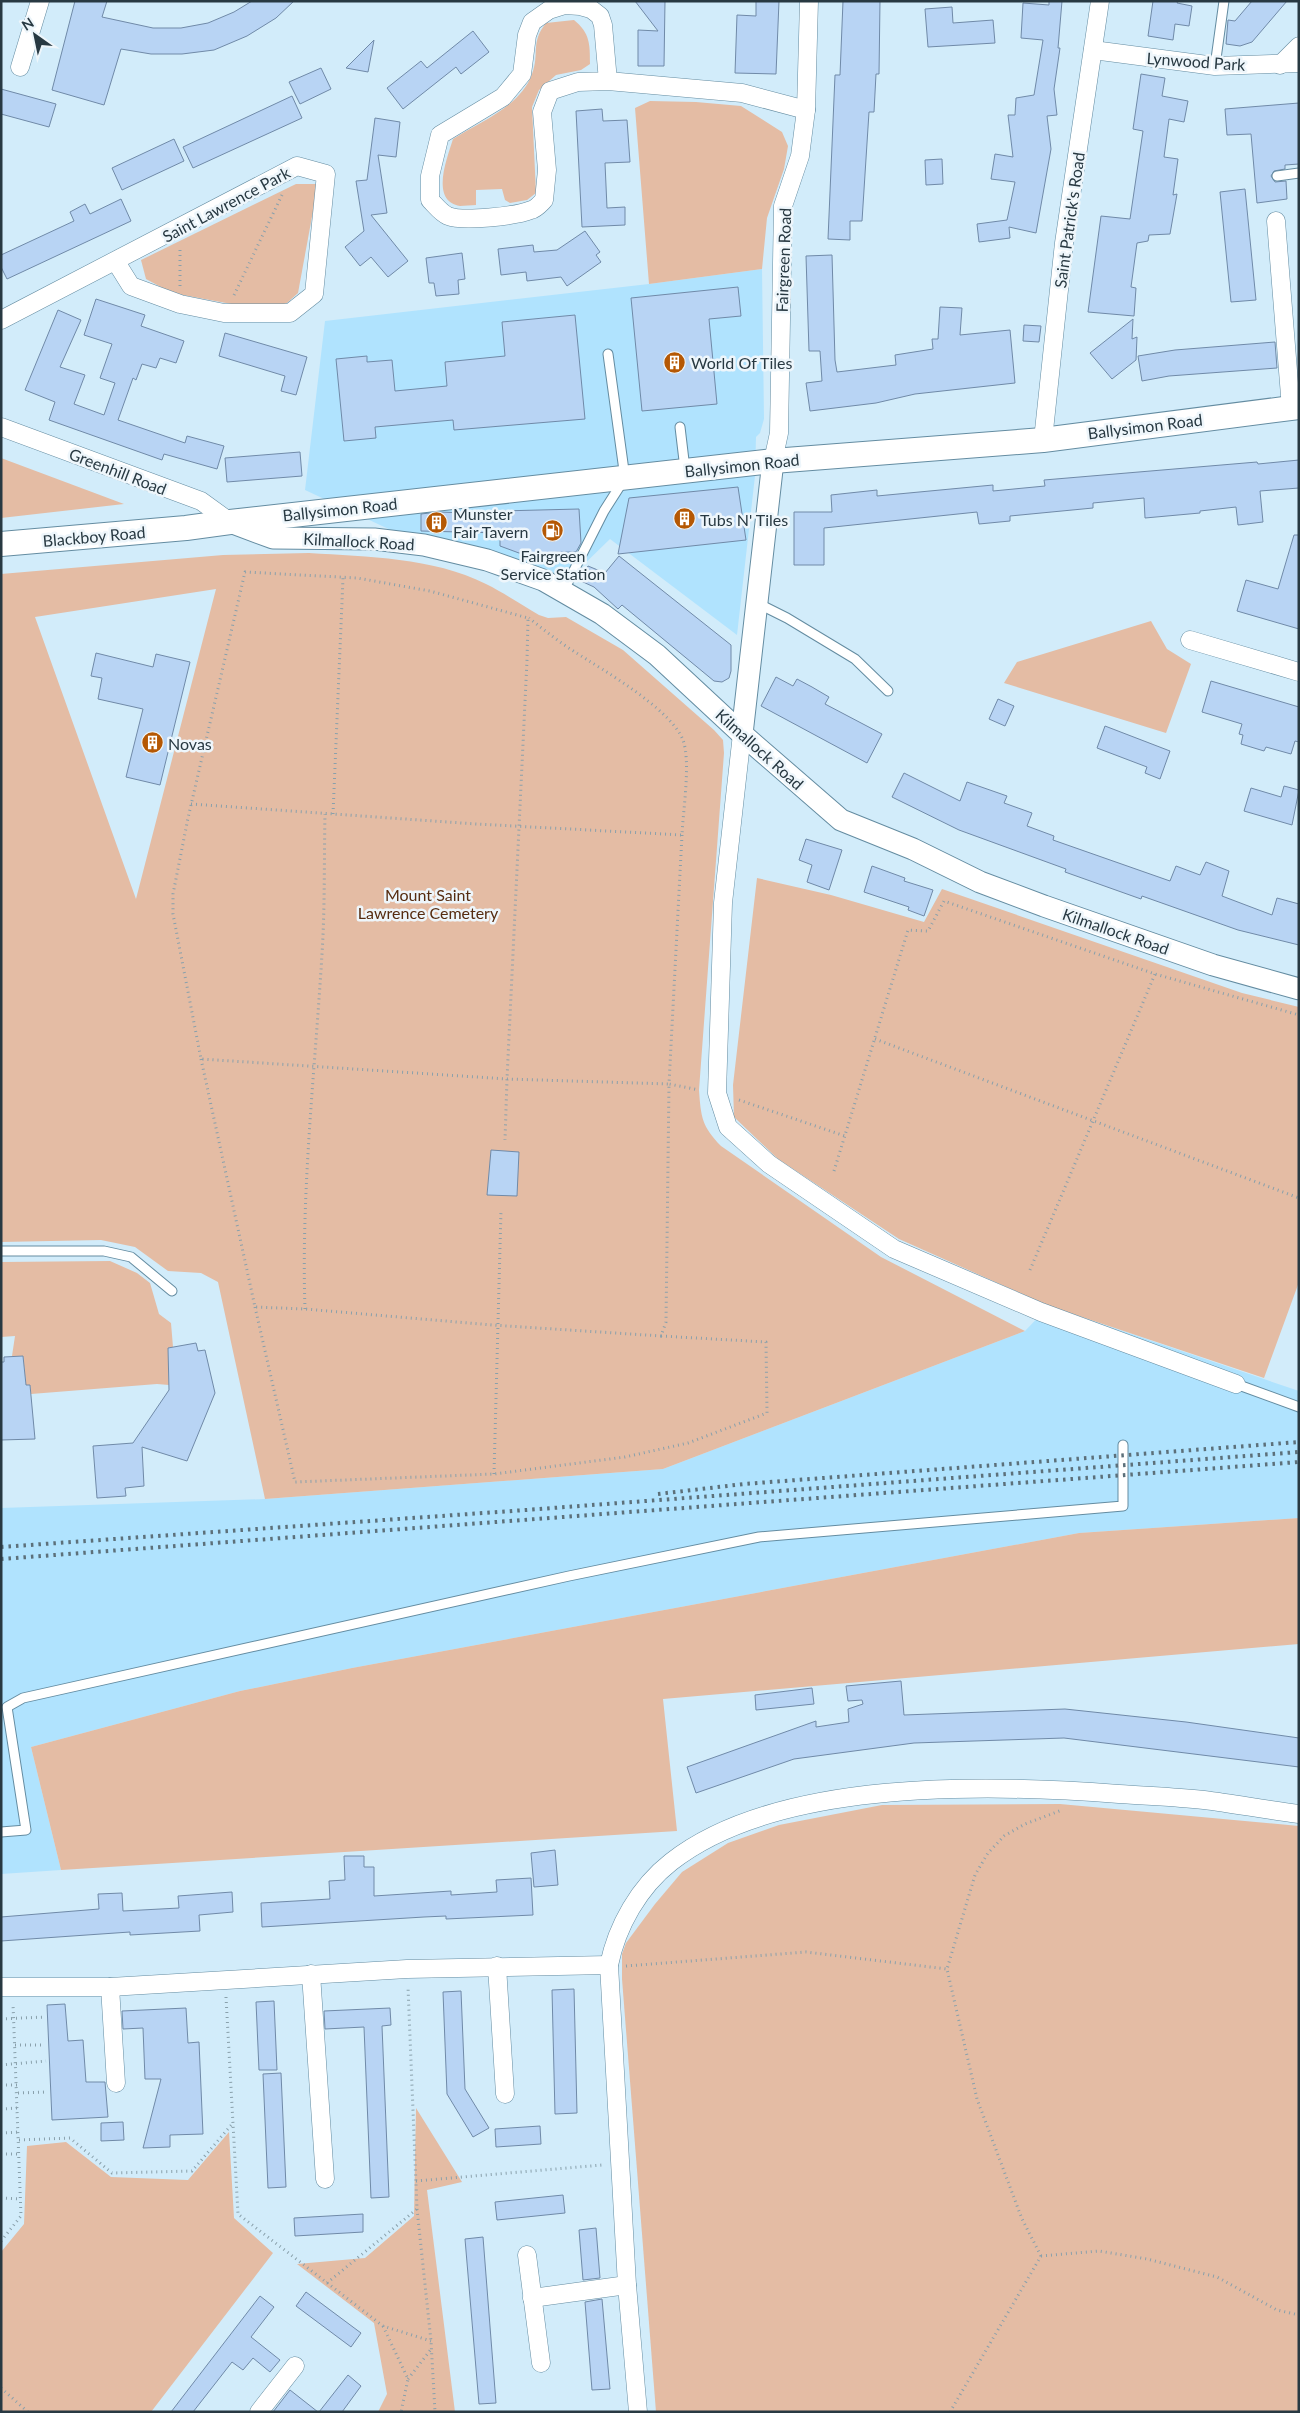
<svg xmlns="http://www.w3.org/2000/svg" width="1300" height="2413" font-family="Lato,sans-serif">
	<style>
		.built { fill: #b0e3fe }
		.green { fill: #e4bca4; fill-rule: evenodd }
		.building { fill: #b8d4f4; stroke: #708aa8 }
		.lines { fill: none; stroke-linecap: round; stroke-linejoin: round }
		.service-casing { stroke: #648ca1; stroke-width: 11 }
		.minor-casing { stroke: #648ca1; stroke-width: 19 }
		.tertiary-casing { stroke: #648ca1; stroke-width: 23 }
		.secondary-casing { stroke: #648ca1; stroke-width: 26 }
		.path { stroke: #89a0ab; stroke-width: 3; stroke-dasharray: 1 4; stroke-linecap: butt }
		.service { stroke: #fff; stroke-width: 9 }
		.minor { stroke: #fff; stroke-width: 18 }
		.tertiary { stroke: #fff; stroke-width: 21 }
		.secondary { stroke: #fff; stroke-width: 24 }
		.rail { stroke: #5c707a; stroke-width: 4; stroke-dasharray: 2.5 5; stroke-linecap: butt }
		.labels { text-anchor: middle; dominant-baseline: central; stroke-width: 5; stroke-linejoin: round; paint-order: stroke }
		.street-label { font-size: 16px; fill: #283942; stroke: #eef6fb }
		.poi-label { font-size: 16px; fill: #283942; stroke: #eef6fb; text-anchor: start }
		.park-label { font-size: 16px; fill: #562c10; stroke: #eef6fb }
	</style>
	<rect width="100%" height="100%" fill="#d2ecfa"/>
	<g class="built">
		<path d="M762 269 764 419 760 433 756 437 755 476 737 635 610 539 571 577 395 532 305 490 325 321 649 284Z"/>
		<path d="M1049 1306 1299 1391V1518L1079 1533 352 1668 240 1691 31 1747 61 1870 1 1874V1508L265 1499 663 1469 1025 1331Z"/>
	</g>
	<g class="green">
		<path d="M574 20C590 33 590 44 590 64L581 70 556 75 539 90 532 107 536 193 527 200 510 203 505 200 502 189 476 190V205C471 205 465 206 460 206 429 201 448 156 453 139 480 122 521 106 532 74 540 53 530 43 546 23Z"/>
		<path d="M650 101 696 102 741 106 782 132 788 146 784 169 767 218 762 269 649 284 635 108Z"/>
		<path d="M296 184H318L298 293 287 303 272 308H253L172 293 146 279 141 260Z"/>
		<path d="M1 458 124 504 1 518Z"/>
		<path d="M309 553C368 557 432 557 486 584 504 593 522 605 539 615L548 618 566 617 623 650 714 730 723 740 724 753 699 1090C701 1118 702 1126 721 1146L881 1257 1025 1331 663 1469 265 1499 218 1282 201 1273 168 1271 135 1247 101 1240 1 1242V574L223 555ZM216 589 136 899 35 617Z"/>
		<path d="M1151 621 1167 649 1191 664 1166 733 1004 683 1017 662Z"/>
		<path d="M757 878 831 895 924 922 942 889 1242 993 1299 1007V1282L1264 1378 1049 1306 899 1239 778 1159 734 1117 733 1085Z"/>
		<path d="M110 1261 137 1273 150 1283 159 1314 171 1323 173 1347 168 1348 169 1385 157 1384 31 1394 30 1385H26L23 1356H12L15 1336 1 1337V1262Z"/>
		<path d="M1299 1518V1644L663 1699 677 1831 61 1870 31 1747 240 1691 352 1668 1079 1533Z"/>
		<path d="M1060 1804 1299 1826V2412H656L622 1979V1954L626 1943 655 1904 682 1872 728 1843 779 1825 882 1805Z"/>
		<path d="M416 2108 462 2182 427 2190 455 2412H378L387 2394 374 2323 297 2264 365 2258 414 2216Z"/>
		<path d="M229 2132 234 2218 273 2253 151 2412 1 2411V2252L24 2224 27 2146 66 2142 111 2177 188 2180Z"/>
	</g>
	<g class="building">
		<path d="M75 1H107L102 17 153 28H181L208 23 234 12 252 1H294L276 18 247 36 214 50 182 54H151L121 49 104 105 52 90Z"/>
		<path d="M635 1H665L664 66H638V30L658 31Z"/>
		<path d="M756 1H779L776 74 735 73 737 15 756 16Z"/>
		<path d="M843 1H880L879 74H876L874 112H869L862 221H850V240L828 239 835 75H840Z"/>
		<path d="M1049 1H1062L1058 48H1060L1054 89 1057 115 1047 116 1051 149 1036 233 1009 227 1010 238 979 242 977 224 1007 220 1015 182 991 179 995 154 1013 157 1008 115H1015L1016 98 1034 95 1043 40 1021 38 1023 3 1049 5Z"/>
		<path d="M1153 1H1178L1177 3 1192 6 1189 26 1175 24 1173 40 1148 36Z"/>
		<path d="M1252 1H1287L1252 42 1240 46 1226 44 1228 20 1235 21Z"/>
		<path d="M952 7 953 23 993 20 995 43 928 47 925 9Z"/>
		<path d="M473 31 489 52 461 74 456 67 403 109 387 88 421 61 427 68Z"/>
		<path d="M374 40 368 72 346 68Z"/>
		<path d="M321 68 331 89 300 104 289 82Z"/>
		<path d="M1141 74 1165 78 1162 96 1188 101 1184 122 1169 119 1164 157 1178 159 1173 195 1177 194 1170 234 1149 235 1148 241 1137 243 1131 287 1136 288 1134 316 1088 312 1101 216 1130 219 1143 131 1133 129Z"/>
		<path d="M1 89 56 104 49 127 1 114Z"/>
		<path d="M292 96 302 118 193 168 183 147Z"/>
		<path d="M1299 103V164L1285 165V169L1274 171 1271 176 1275 182 1286 181 1287 199 1257 203 1251 134 1227 135 1225 109Z"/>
		<path d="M602 109 603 121 627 120 630 162 605 163 607 208 625 207V225L582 227 576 111Z"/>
		<path d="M375 118 400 122 396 157 378 155 387 213 371 215 408 261 388 277 371 257 360 266 345 247 364 231 356 181 367 180Z"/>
		<path d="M174 139 184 161 122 190 112 168Z"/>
		<path d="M942 159 943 184 926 185 925 160Z"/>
		<path d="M1245 189 1256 300 1231 302 1220 192Z"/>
		<path d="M121 199 131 221 7 279 1 267V255L74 221 70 212 85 204 90 214Z"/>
		<path d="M585 231 600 252 596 255 601 262 567 286 561 277 527 281 526 272 501 275 498 249 533 245 534 252 557 250Z"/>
		<path d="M462 253 465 279 458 280 459 294 436 296 434 283H429L426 258Z"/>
		<path d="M832 255 835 360 837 372 896 365 895 355 933 349 932 339H938L940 307 962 308 960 335 1010 330 1015 383 915 394 876 403 810 411 806 383 822 381 820 351H809L806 256Z"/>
		<path d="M738 287 741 316 709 319 717 404 642 411 631 298Z"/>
		<path d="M96 299 145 315 141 326 184 341 176 363 160 358 156 368 142 364 136 380 133 378 118 420 185 443 187 436 224 446 217 469 164 454 162 460 49 420 55 402 25 390 58 310 81 320 60 367 85 375 74 404 104 415 115 383 100 378 112 344 84 335Z"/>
		<path d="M575 315 585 419 454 430 453 420 375 427 376 438 344 441 336 359 367 356V362L392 360 395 391 447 386 445 362 505 356 502 322Z"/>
		<path d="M1133 319 1132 339 1137 337 1136 360 1112 379 1090 353Z"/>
		<path d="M1024 325 1041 326 1039 342 1023 341Z"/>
		<path d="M225 333 307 357 296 395 281 391 285 376 219 356Z"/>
		<path d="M1275 342 1277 368 1169 376 1142 381 1138 356 1175 350Z"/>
		<path d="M300 452 302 476 227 482 225 458Z"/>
		<path d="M1299 460V488L1260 491 1263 522 1238 525 1236 507 1200 511V513L1145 518 1144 498 1093 503V508L1010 516V521L979 524 977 512 824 528V565H794V512H832L831 495 877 490V496L993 485V491L1045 486 1044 480 1257 462 1258 464Z"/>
		<path d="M738 487 746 540 618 554 629 498Z"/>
		<path d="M579 509 581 543 576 552 519 553 500 546V533L421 531V514L438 512 500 514V511Z"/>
		<path d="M1294 535H1299V629L1237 611 1246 580 1278 589Z"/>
		<path d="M619 556 731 645V671L729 678 722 682 714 681 622 605 618 609 594 587 581 581 588 566 605 573Z"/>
		<path d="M96 653 153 667 156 654 190 662 160 785 126 777 143 709 98 699 102 678 91 676Z"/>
		<path d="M776 677 793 686 797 679 812 687 829 697 825 704 882 734 867 763 761 706Z"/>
		<path d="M1211 681 1299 707V742L1295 741 1291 754 1266 747 1264 751 1241 744 1243 735 1239 734 1242 724 1202 712Z"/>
		<path d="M998 699 1014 706 1005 726 989 719Z"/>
		<path d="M1105 726 1170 751 1160 779 1145 773 1147 767 1097 748Z"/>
		<path d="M904 773 960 801 967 782 1007 796 1004 803 1032 813 1027 826 1054 836 1053 840 1170 881 1176 866 1200 875 1206 862 1229 871 1222 896 1272 915 1277 898 1299 904V945L1238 930 1142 896 1141 899 1065 872 1066 869 959 830 892 797Z"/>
		<path d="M1284 786 1299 790 1292 825 1244 811 1251 788 1281 797Z"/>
		<path d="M806 839 842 850 829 890 807 882 812 865 799 860Z"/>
		<path d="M872 866 905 878 904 881 933 890 924 916 908 910 909 907 864 892Z"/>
		<path d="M491 1150 519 1152 517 1196 487 1195Z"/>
		<path d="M196 1343 198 1351 205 1350 215 1393 187 1461 142 1447 144 1486 125 1488 126 1496 97 1498 93 1446 133 1443 169 1390 168 1348Z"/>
		<path d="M23 1356 26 1385H30L35 1439 1 1440V1362H4V1357Z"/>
		<path d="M901 1681 904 1715 1065 1709 1186 1722 1299 1738V1767L1064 1738 914 1743 794 1759 696 1793 687 1767 816 1721V1727L849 1722 848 1709 863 1704 862 1700 848 1701 846 1686Z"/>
		<path d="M812 1688 814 1704 756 1710 755 1695Z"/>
		<path d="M555 1850 558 1885 534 1887 531 1853Z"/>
		<path d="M344 1856H364V1867H374V1896L451 1891V1895L497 1892 496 1880 531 1878 533 1915 446 1919V1916L424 1917 262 1927 261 1903 330 1899 329 1881 345 1880Z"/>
		<path d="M232 1892 233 1912 199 1915 200 1931 130 1935V1932L101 1934 1 1941V1917L99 1909 98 1894 122 1893 123 1911 179 1908 178 1896Z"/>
		<path d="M574 1989 577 2113 555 2114 552 1990Z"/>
		<path d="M461 1991 465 2089 489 2128 473 2137 447 2094 443 1992Z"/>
		<path d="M274 2001 277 2070H259L256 2002Z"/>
		<path d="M65 2004 68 2041 83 2040 86 2082H105L108 2117 52 2120 47 2005Z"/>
		<path d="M186 2008 188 2043 199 2042 203 2134 170 2135V2147L143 2148 161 2079H145L143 2028 123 2029 122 2011Z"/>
		<path d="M390 2008 391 2025 382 2026 389 2197 371 2198 364 2027 325 2029 324 2011Z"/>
		<path d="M281 2073 286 2187 268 2188 263 2074Z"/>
		<path d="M123 2122 124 2140 101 2141V2123Z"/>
		<path d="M540 2126 541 2144 496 2147 495 2129Z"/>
		<path d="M563 2195 565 2213 497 2220 495 2202Z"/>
		<path d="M363 2214V2232L295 2236 294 2218Z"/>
		<path d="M596 2228 600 2278 583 2280 579 2230Z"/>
		<path d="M483 2237 496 2403 479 2404 465 2239Z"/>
		<path d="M306 2292 361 2333 351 2347 296 2306Z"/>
		<path d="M260 2296 274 2307 251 2337 280 2360 270 2372 253 2358 243 2370 232 2362 193 2412H171Z"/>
		<path d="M602 2299 610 2389 592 2390 585 2302Z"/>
		<path d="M348 2375 361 2386 342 2412H319Z"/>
		<path d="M290 2390 318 2412H273Z"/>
	</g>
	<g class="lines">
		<defs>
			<g id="service">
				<path d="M1215 66 1224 1"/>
				<path d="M1277 176 1299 173"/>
				<path d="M680 427 685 469"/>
				<path d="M563 592 604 511 625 478 608 354"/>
				<path d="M757 603 787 618 855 659 888 691"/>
				<path d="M1 1251H104L131 1257 172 1291"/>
				<path d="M1236 1384 1299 1407"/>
				<path d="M1 1832 26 1830 7 1707 23 1698 569 1576 759 1537 1123 1506V1445"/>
			</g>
			<g id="minor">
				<path d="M1093 50 1215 66 1299 63"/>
				<path d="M1280 65 1299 46"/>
				<path d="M20 67 40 1"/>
				<path d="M608 81 603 25 600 16 591 9 580 6 565 5 549 10 532 22 527 35 522 74 503 97 440 135 430 176V200C436 206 441 213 448 216 463 222 516 216 531 210 536 209 540 204 544 200L547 170 542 112 550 91 578 82 608 81 742 93 806 110"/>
				<path d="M1276 221 1291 408"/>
				<path d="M1 320 297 166 326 174 314 294 290 313H224L180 304 131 286 116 262"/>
				<path d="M1 427 201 501 230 522"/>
				<path d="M1043 440 1064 243 1100 1"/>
				<path d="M773 461 779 433 783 206 800 156 806 110 809 1"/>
				<path d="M1190 640 1299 672"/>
				<path d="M742 734 723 903 717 1093 728 1127 769 1164 894 1249 1041 1312 1236 1384"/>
				<path d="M497 1966 505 2094"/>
				<path d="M311 1974 325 2179"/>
				<path d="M1 1987H110L407 1969 609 1965"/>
				<path d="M110 1987 116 2083"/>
				<path d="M527 2255 541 2363"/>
				<path d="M532 2298 627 2285"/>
				<path d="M259 2412 295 2366"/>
				<path d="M638 2412 627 2285 609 1965C617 1926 639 1887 671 1862 778 1778 989 1784 1119 1794 1147 1796 1176 1797 1204 1800 1235 1804 1267 1810 1299 1814"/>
			</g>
			<g id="tertiary">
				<path d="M230 522 273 538 374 539 424 545 487 560 543 580 602 614 657 655 742 734 841 820 913 849 980 882 1044 906 1213 965 1299 989"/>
				<path d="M742 734 773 461"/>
			</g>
			<path id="secondary" d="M1 544 186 528 230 522 773 461 1043 440 1299 407"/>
		</defs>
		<use href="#service" class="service-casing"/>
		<use href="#minor" class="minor-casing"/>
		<use href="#tertiary" class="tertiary-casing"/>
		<use href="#secondary" class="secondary-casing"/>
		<g class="path">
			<path d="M180 286V247"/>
			<path d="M234 295 282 195"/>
			<path d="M191 804 476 824 682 835C683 810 691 762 683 740 671 709 603 670 575 652 559 642 544 630 529 618"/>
			<path d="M333 814 343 578"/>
			<path d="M682 835 669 1084 699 1090"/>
			<path d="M875 1039 1299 1198"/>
			<path d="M201 1059 255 1307 305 1309 492 1325 661 1336 666 1322 669 1084 507 1079 201 1059 173 914V894L188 818 245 572 357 578 430 591 528 618 527 660 507 1079 505 1140"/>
			<path d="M739 1100 845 1136"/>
			<path d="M834 1171 908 930 928 931 944 901 1155 974 1299 1015"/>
			<path d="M1030 1270 1155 974"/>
			<path d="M255 1307 295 1482 494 1474 625 1457 688 1443 767 1413 766 1342 661 1336"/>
			<path d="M305 1309C301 1191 315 1071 322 954 325 907 324 860 325 814"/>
			<path d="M494 1474 501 1210"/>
			<path d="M626 1966 806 1952 947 1969"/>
			<path d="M226 1997 238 2214 383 2326 431 2341"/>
			<path d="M1 2019 45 2017"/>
			<path d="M15 2045H43"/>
			<path d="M1 2065 46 2061"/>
			<path d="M1 2085H17"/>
			<path d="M18 2093 47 2092"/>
			<path d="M1 2109 18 2108"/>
			<path d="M1 2133 19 2132"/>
			<path d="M19 2140 70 2138 112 2173 192 2171 233 2123"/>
			<path d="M1 2154H19"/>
			<path d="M416 2181 602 2165"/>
			<path d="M1 2198 20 2199"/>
			<path d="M417 2209 431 2341 435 2412"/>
			<path d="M1 2241 21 2216 13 2004"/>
			<path d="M1041 2256 1022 2219 977 2099 947 1969 975 1875 988 1853 1004 1836 1025 1824 1062 1810"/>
			<path d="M1041 2256 1099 2251 1147 2259 1217 2277 1277 2310 1299 2315"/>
			<path d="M327 2283 417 2209 408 1987"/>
			<path d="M383 2326 408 2379 401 2412"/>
			<path d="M408 2379 432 2348"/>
			<path d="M1 2388 28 2412"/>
			<path d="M950 2412 1041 2256"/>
		</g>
		<use href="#service" class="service"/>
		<use href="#minor" class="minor"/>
		<use href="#tertiary" class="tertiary"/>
		<use href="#secondary" class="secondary"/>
		<g class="rail">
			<path d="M658 1494 744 1484 1299 1442"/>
			<path d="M1 1547 526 1510 1299 1452"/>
			<path d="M1 1559 1299 1462"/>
		</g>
	</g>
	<defs>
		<symbol id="building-disc" viewBox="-11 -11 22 22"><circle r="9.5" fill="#b55804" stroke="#eef6fb"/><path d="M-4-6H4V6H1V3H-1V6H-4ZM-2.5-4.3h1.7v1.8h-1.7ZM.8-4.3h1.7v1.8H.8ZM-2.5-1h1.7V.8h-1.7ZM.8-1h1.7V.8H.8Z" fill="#fff"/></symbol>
		<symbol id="fuel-disc" viewBox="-11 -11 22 22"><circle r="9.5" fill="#b55804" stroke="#eef6fb"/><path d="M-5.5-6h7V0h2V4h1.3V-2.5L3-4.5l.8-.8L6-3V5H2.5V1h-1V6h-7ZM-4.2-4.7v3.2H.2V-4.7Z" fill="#fff"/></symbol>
	</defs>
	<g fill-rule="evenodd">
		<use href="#building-disc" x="662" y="350" width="25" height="25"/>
		<use href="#building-disc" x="672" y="506" width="25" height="25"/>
		<use href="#building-disc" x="424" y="510" width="25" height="25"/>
		<use href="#fuel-disc" x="540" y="518" width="25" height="25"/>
		<use href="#building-disc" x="140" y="730" width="25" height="25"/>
	</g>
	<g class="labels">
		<g class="street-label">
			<text transform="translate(1196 61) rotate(4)">Lynwood Park</text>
			<text transform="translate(226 204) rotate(-28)">Saint Lawrence Park</text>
			<text transform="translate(1069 220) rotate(-82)">Saint Patrick's Road</text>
			<text transform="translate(783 260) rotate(-88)">Fairgreen Road</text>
			<text transform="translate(1145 426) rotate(-7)">Ballysimon Road</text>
			<text transform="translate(742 465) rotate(-6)">Ballysimon Road</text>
			<text transform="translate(118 471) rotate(21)">Greenhill Road</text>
			<text transform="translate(340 509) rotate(-6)">Ballysimon Road</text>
			<text transform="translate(94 536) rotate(-5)">Blackboy Road</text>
			<text transform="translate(359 541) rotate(3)">Kilmallock Road</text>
			<text transform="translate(760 749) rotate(42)">Kilmallock Road</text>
			<text transform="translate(1116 931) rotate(19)">Kilmallock Road</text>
		</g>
		<g class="poi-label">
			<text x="691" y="362">World Of Tiles</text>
			<text x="453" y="513">Munster<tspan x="453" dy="18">Fair Tavern</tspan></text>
			<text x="700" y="519">Tubs N' Tiles</text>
			<text x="553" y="555" text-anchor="middle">Fairgreen<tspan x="553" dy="18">Service Station</tspan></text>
			<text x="168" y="743">Novas</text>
		</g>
		<g class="park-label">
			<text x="428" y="894">Mount Saint<tspan x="428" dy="18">Lawrence Cemetery</tspan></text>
		</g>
	</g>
	<rect width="1300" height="2413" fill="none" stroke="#283942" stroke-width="5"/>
	<g transform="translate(35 35) rotate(327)" stroke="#eef6fb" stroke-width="4" paint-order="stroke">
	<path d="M0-4L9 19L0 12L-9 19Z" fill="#283942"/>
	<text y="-8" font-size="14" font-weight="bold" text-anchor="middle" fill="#283942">N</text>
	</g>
</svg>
